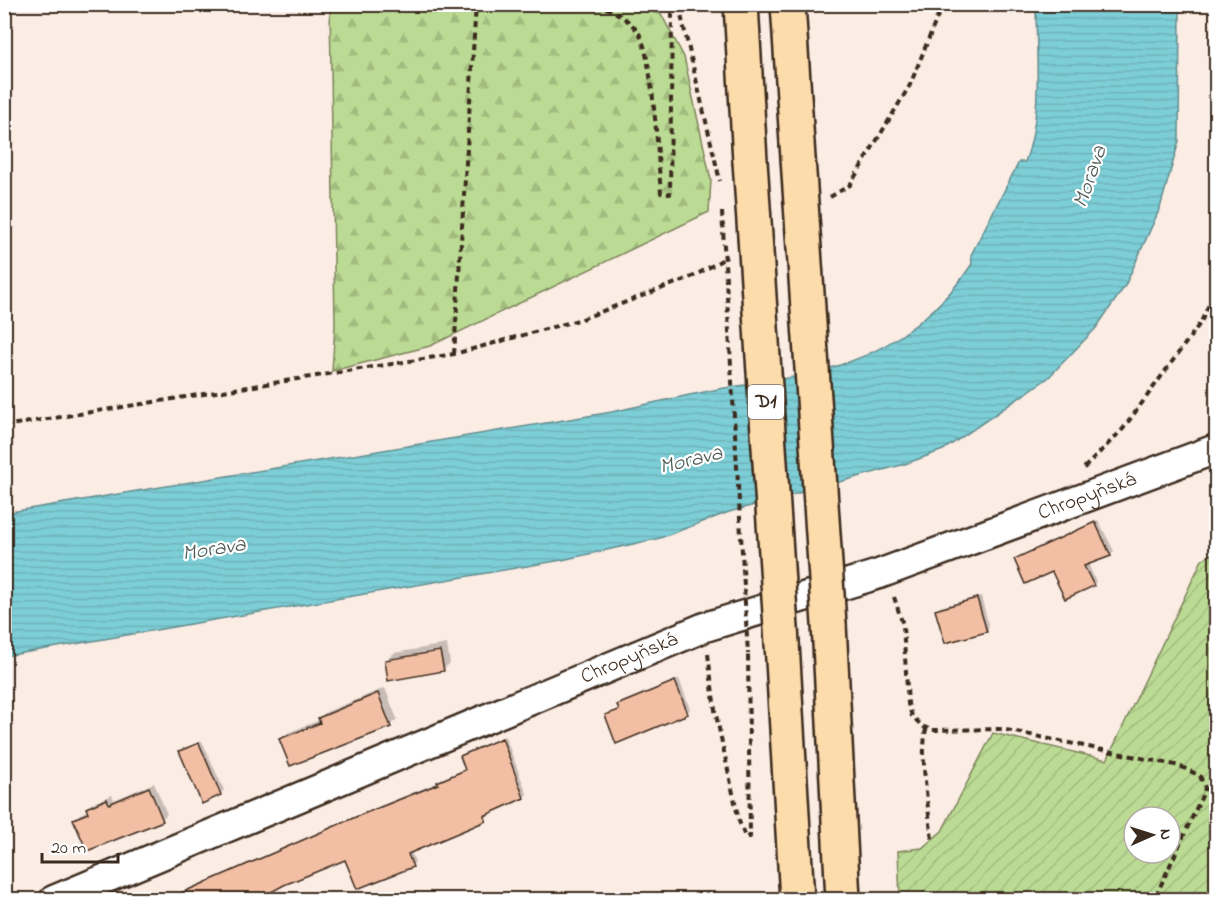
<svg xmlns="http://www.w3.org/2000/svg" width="1221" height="904" font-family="'Indie Flower',sans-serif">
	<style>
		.forest { fill: url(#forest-firs); stroke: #7b8259; stroke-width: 1.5 }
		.garden { fill: url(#garden-furrows); stroke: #7b8259; stroke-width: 1.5; fill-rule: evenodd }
		.water { fill: url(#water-rules); stroke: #638c8d; stroke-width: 1.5 }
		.shadow { fill: #0003 }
		.building { fill: #f3bfa4; stroke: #3b2a1e; stroke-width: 1.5 }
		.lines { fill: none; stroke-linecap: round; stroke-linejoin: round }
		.minor-casing { stroke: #3b2a1e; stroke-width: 33 }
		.motorway-casing { stroke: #3b2a1e; stroke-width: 38 }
		.path { stroke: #3b2a1e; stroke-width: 4; stroke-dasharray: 6 4.5; stroke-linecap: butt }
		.minor { stroke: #fff; stroke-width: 28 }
		.motorway { stroke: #fddcac; stroke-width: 33 }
		.motorway-bridge-casing { stroke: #3b2a1e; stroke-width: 38; stroke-linecap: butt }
		.path-bridge { stroke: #3b2a1e; stroke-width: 4; stroke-dasharray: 6 4.5; stroke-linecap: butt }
		.motorway-bridge { stroke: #fddcac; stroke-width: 33 }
		.labels { text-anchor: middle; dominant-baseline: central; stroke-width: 4.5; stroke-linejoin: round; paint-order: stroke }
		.shield { fill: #fff; stroke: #766a62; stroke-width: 1.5 }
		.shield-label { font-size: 20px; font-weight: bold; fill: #3b2a1e }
		.street-label { font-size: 21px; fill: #3b2a1e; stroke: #fff }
		.water-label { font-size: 22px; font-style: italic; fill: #4f5b56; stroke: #fff }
	</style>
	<defs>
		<pattern id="forest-firs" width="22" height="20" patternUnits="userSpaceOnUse" patternTransform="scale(1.5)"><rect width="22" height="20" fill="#bbdb94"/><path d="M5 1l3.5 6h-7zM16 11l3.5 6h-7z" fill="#a2bc7f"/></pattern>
		<pattern id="garden-furrows" width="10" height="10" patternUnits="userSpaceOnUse" patternTransform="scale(1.5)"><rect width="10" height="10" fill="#bbdb94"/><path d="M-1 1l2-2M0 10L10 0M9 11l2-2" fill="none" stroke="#a2bc7f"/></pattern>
		<pattern id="water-rules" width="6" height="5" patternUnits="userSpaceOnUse" patternTransform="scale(1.5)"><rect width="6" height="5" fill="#7dced7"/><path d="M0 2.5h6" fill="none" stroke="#6db1b8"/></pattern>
	</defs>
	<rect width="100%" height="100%" fill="#fbece4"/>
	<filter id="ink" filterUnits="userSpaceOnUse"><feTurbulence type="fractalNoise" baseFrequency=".0167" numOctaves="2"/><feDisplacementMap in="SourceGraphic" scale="12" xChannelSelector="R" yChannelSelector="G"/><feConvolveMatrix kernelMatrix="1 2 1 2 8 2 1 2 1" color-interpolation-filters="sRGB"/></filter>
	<g filter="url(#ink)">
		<path class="forest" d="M629 5V7L661 14 684 57 711 180 709 212 430 346 332 371 335 326 330 5Z"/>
		<path class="garden" d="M1216 551V899H900L898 851 922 848 942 831 993 733 1107 760 1202 560ZM1134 817H1170V853H1134Z"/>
		<path class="water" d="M1036 5H1180L1179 141 1160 208 1125 286 1096 328 1048 378 943 450 905 464 729 512 660 538 562 560 5 656V513L612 412C648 404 683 396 719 389 763 382 808 377 849 362 898 345 944 307 972 264L971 255 1019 162H1025C1043 115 1036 55 1036 5Z"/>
		<g class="shadow">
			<path d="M1098 520 1114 551 1111 555 1088 563 1096 582 1093 585 1053 570 1016 559 1019 556Z"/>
			<path d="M981 596 989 627 986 631 937 610 940 607Z"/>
			<path d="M447 644 450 663 443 670 386 660 394 653Z"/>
			<path d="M679 679 690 709 687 712 607 716 620 709 619 705 622 702Z"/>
			<path d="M385 688 397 719 390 725 290 764 281 740 287 733 320 720 319 718 326 712Z"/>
			<path d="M505 736 527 794 524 797 487 813 488 816 485 819 411 851 415 862 412 865 346 858 173 898 177 894 363 813 439 782 467 769 461 757 465 753Z"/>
			<path d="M202 741 224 790 220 794 181 752Z"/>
			<path d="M154 783 167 814 162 819H75L80 814 89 810 88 808 93 803 112 795 114 800Z"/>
		</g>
		<g class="building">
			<path d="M1095 522 1111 556 1084 566 1094 586 1065 599 1052 572 1025 584 1014 559Z"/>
			<path d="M977 598 987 632 945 643 935 610Z"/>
			<path d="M440 651 444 671 388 681 385 660Z"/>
			<path d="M675 681 688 714 616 744 605 715 619 710 617 705Z"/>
			<path d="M378 693 391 727 290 766 279 739 320 723 318 718Z"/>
			<path d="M502 738 524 798 484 816 486 821 465 830 408 854 413 867 357 889 345 860 284 885 271 892 272 895 262 900H165L358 816 438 784 437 782 465 770 460 756Z"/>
			<path d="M199 743 221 795 202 804 179 751Z"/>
			<path d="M149 787 163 821 87 851 73 819 88 813 86 808 107 799 109 804Z"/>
		</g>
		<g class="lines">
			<defs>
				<g id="minor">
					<path id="s1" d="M54 900 705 627 879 574 1216 449"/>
				</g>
				<g id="motorway">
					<path d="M741 4 750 161"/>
					<path d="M788 4 797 143"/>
					<path d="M829 624 843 900"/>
					<path d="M782 643 797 900"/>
				</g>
			</defs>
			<use href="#minor" class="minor-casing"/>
			<use href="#motorway" class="motorway-casing"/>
			<g class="path">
				<path d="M596 4C612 10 627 17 638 32 653 52 658 162 661 193L670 194 672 14 676 9 680 11 720 181"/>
				<path d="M830 197 850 185 910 85 939 13 940 4"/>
				<path d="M454 354 476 4"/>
				<path d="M4 426 454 354 582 319 694 276 727 257"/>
				<path d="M1084 468 1123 429 1201 322 1216 289"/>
				<path d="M894 597 903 625 908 704 912 716 922 726 931 730 1002 729 1180 766 1200 776 1205 788 1202 796 1154 900"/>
				<path d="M708 654 715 710 739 821 745 837H750L748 654"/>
				<path d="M926 728C920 764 928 803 932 840"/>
				<path d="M142 891 145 900"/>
			</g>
			<use href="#minor" class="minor"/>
			<use href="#motorway" class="motorway"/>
			<defs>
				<g id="motorway-bridge">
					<path d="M797 143 829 624"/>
					<path d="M750 161 782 643"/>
				</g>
			</defs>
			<use href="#motorway-bridge" class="motorway-bridge-casing"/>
			<path class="path-bridge" d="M722 212 748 654"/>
			<use href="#motorway-bridge" class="motorway-bridge"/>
		</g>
	</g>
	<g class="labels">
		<rect class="shield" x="748" y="385" width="36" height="34" rx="4.5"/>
		<g class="shield-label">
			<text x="766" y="402">D1</text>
		</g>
		<g class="street-label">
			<text stroke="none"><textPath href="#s1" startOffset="1110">Chropyňská</textPath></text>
			<text stroke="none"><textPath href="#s1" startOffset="624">Chropyňská</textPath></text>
		</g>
		<g class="water-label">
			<text transform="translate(1091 177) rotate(-71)">Morava</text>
			<text transform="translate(691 461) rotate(-14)">Morava</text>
			<text transform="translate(214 550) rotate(-9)">Morava</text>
		</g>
	</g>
	<rect width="1221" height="904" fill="none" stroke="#fff" stroke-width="24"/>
	<rect x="12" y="12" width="1197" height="880" fill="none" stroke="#3b2a1e" stroke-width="2" filter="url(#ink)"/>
	<g transform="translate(1152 835) rotate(87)"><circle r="28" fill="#ffffff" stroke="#b1aaa5" stroke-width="1.5"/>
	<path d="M0-4.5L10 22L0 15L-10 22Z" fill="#3b2a1e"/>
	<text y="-9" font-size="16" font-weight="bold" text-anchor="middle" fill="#3b2a1e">N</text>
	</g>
	<path d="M42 853v9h76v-9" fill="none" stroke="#3b2a1e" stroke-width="3"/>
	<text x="51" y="853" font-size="18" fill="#3b2a1e" stroke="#ffffff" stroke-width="4.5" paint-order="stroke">20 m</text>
</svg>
